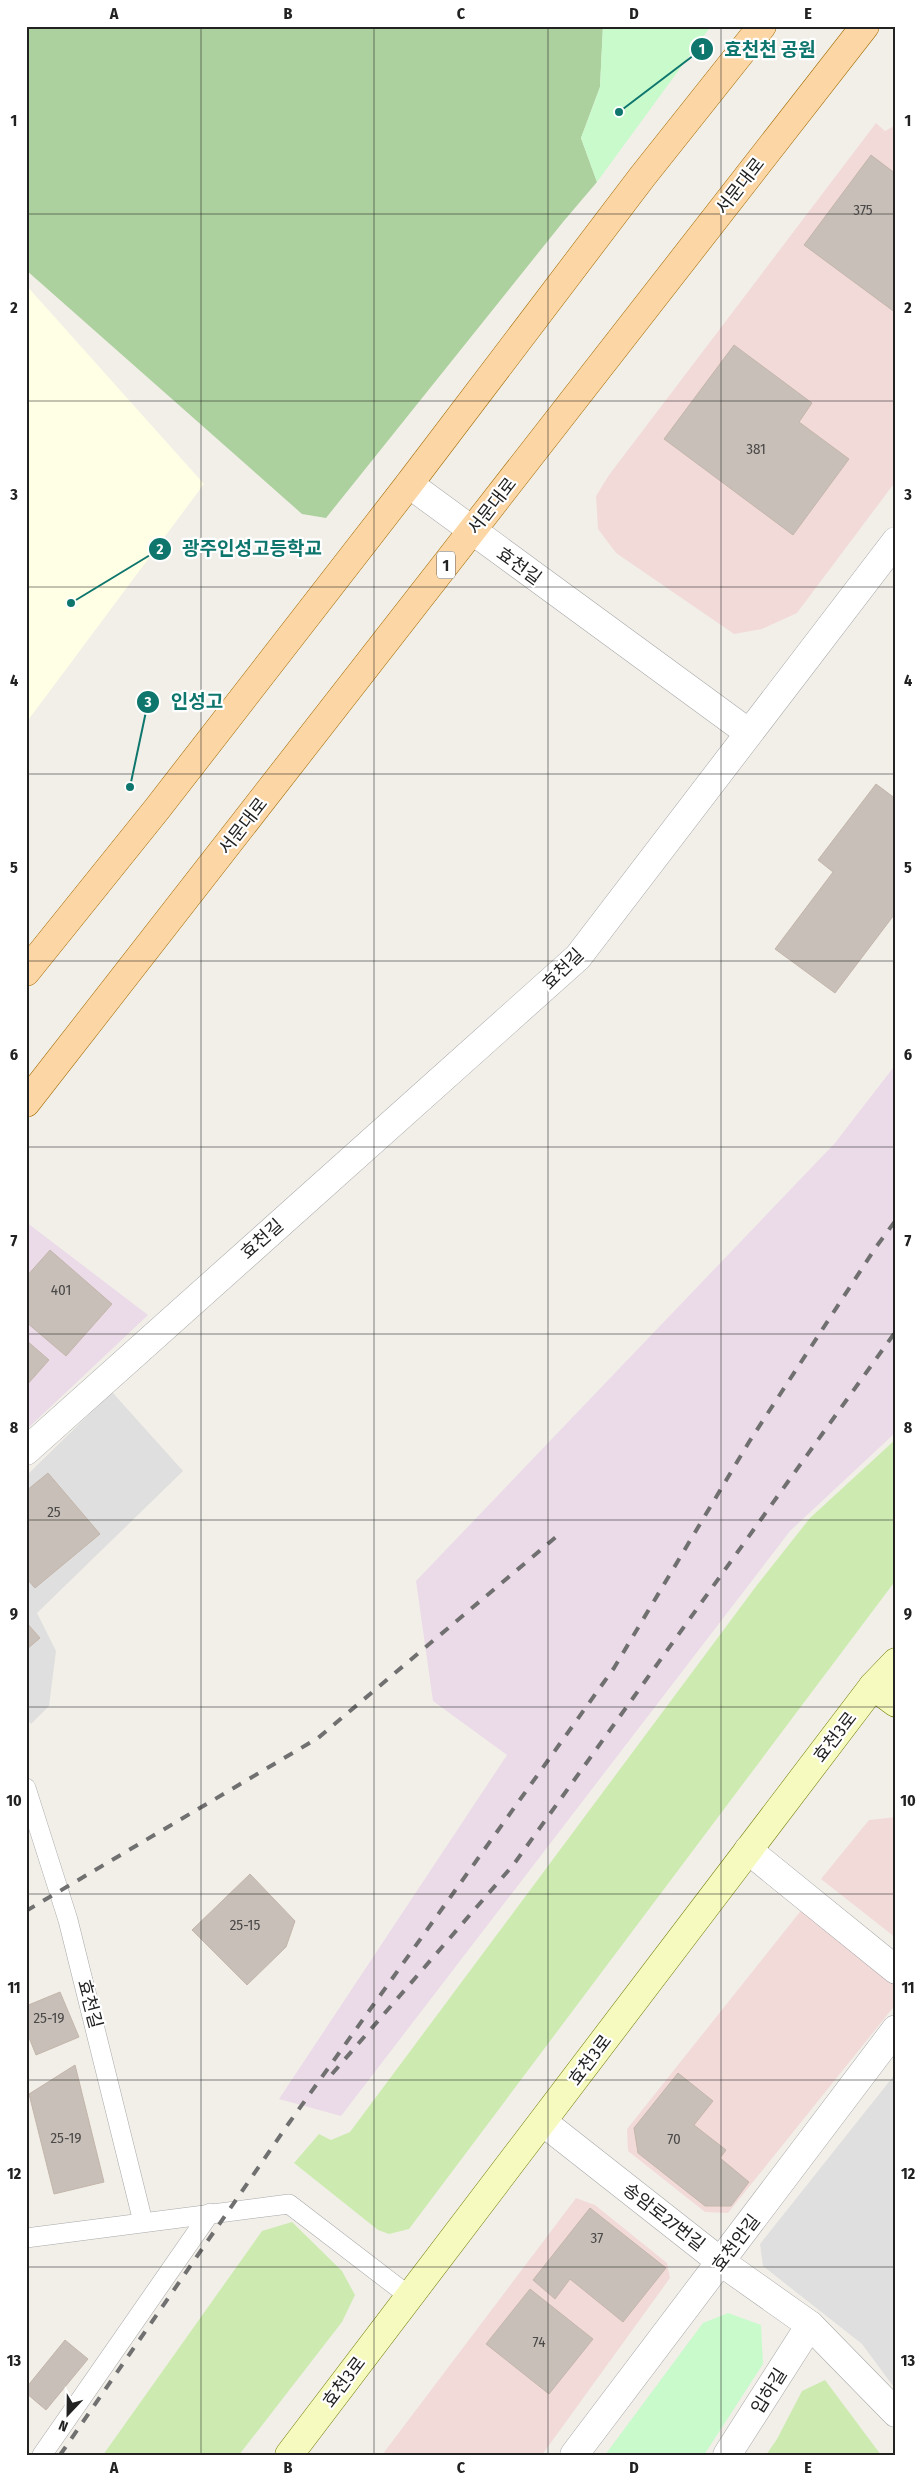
<svg xmlns="http://www.w3.org/2000/svg" width="922" height="2481" font-family="'Fira Sans Condensed','Noto Sans KR',sans-serif">
	<style>
		.residential { fill: #e0dfdf }
		.commercial { fill: #f2dad9 }
		.industrial { fill: #ebdbe8 }
		.education { fill: #ffffe5 }
		.grass { fill: #cdebb0 }
		.forest { fill: #add19e }
		.park { fill: #c8facc }
		.building { fill: #c7bfb8; stroke: #c4b6ab }
		.lines { fill: none; stroke-linecap: round; stroke-linejoin: round }
		.lane-casing { stroke: #a9a9a9; stroke-width: 20 }
		.street-casing { stroke: #a9a9a9; stroke-width: 29 }
		.secondary-casing { stroke: #707d05; stroke-width: 29 }
		.primary-casing { stroke: #a06b00; stroke-width: 29 }
		.lane { stroke: #fff; stroke-width: 19 }
		.street { stroke: #fff; stroke-width: 28 }
		.secondary { stroke: #f7fabf; stroke-width: 28 }
		.primary { stroke: #fcd6a4; stroke-width: 28 }
		.rail { stroke: #707070; stroke-width: 4; stroke-dasharray: 10 10; stroke-linecap: butt }
		.grid { fill: none; stroke: #222; stroke-width: 1; stroke-opacity: 0.55 }
		.labels { text-anchor: middle; dominant-baseline: central; stroke-width: 4.5; stroke-linejoin: round; paint-order: stroke }
		.number-label { font-size: 15px; fill: #4b4948 }
		.shield { fill: #fff; stroke: #646464; stroke-width: 1 }
		.shield-label { font-size: 16px; font-weight: bold; fill: #222 }
		.street-label { font-size: 18px; fill: #222; stroke: #fff }
		.leader { fill: none; stroke: #0f766e; stroke-width: 2 }
		.callout-dot { fill: #0f766e; stroke: #fff; stroke-width: 2 }
		.mark-label { font-size: 15px; text-anchor: middle; font-weight: bold; fill: #fff }
		.callout-label { font-size: 19px; text-anchor: middle; font-weight: bold; fill: #0f766e; stroke: #fff; stroke-width: 4.5; stroke-linejoin: round; paint-order: stroke }
		.neatline { fill: none; stroke: #222; stroke-width: 2 }
		.grid-label { font-size: 16px; text-anchor: middle; font-weight: bold; fill: #222 }
	</style>
	<rect width="100%" height="100%" fill="#f2efe9"/>
	<g class="residential">
		<path d="M112 1392 183 1471 37 1613 56 1651 49 1706 31 1724 26 1717V1476Z"/>
		<path d="M896 2073V2390L862 2344 763 2266 760 2244Z"/>
	</g>
	<g class="commercial">
		<path d="M876 123 885 131 896 125V481L797 613 762 629 734 634 616 553 598 529 596 496 609 475Z"/>
		<path d="M896 1817V1938L821 1879 869 1820Z"/>
		<path d="M807 1903 892 1970 896 2004 728 2213 705 2212 628 2151 627 2129Z"/>
		<path d="M576 2198 595 2205 667 2263 670 2278 542 2455H382Z"/>
	</g>
	<g class="industrial">
		<path d="M896 1064V1432L790 1531 341 2116 279 2099 507 1755 433 1701 416 1581 835 1143Z"/>
		<path d="M26 1222 148 1315 26 1430Z"/>
	</g>
	<path class="education" d="M26 285 204 484 26 723Z"/>
	<g class="grass">
		<path d="M896 1439V1580L409 2229 389 2234 378 2230 294 2163 319 2134 331 2140 350 2132 757 1585 810 1518Z"/>
		<path d="M292 2222 342 2271 355 2295 342 2322 239 2455H103L262 2231Z"/>
		<path d="M825 2380 881 2455H766L777 2439 802 2391Z"/>
	</g>
	<path class="forest" d="M26 26H603L600 87 581 138 597 182 563 222 326 518 302 514 26 270Z"/>
	<g class="park">
		<path d="M603 26H711L597 182 581 138 600 87Z"/>
		<path d="M728 2313 761 2325 763 2364 704 2455H605L703 2323Z"/>
	</g>
	<g class="building">
		<path d="M871 155 896 174V313L804 245Z"/>
		<path d="M734 345 812 403 799 422 849 459 793 535 664 439Z"/>
		<path d="M876 784 896 799V917L894 915 835 993 775 949 833 872 818 860Z"/>
		<path d="M50 1250 112 1304 66 1356 26 1322V1277Z"/>
		<path d="M26 1340 49 1360 26 1386Z"/>
		<path d="M48 1473 100 1534 35 1588 26 1578V1491Z"/>
		<path d="M26 1622 40 1638 26 1650Z"/>
		<path d="M250 1874 295 1921 286 1947 247 1985 192 1930Z"/>
		<path d="M60 1992 79 2037 36 2055 26 2030V2006Z"/>
		<path d="M75 2065 104 2182 54 2194 29 2094Z"/>
		<path d="M678 2073 713 2101 694 2125 726 2150 720 2158 749 2182 731 2206H705L638 2153 634 2128Z"/>
		<path d="M590 2208 666 2268 623 2322 570 2279 555 2299 533 2280Z"/>
		<path d="M530 2289 593 2339 549 2394 486 2344Z"/>
		<path d="M65 2340 88 2359 46 2410 26 2393V2388Z"/>
	</g>
	<g class="lines">
		<defs>
			<g id="lane">
				<path d="M26 1788 68 1920 143 2222"/>
				<path d="M26 2238 289 2204 409 2296"/>
				<path d="M42 2455 210 2213"/>
			</g>
			<g id="street">
				<path d="M409 484 749 733"/>
				<path d="M26 1451 578 957 896 541"/>
				<path d="M748 1850 896 1970"/>
				<path d="M543 2122 721 2262 810 2325 896 2413"/>
				<path d="M574 2455 896 2029"/>
				<path d="M727 2455 810 2325"/>
			</g>
			<g id="secondary">
				<path d="M873 1686 896 1703"/>
				<path d="M289 2455 873 1686 896 1662"/>
			</g>
			<g id="primary">
				<path d="M26 972 157 809 409 484 642 177 762 26"/>
				<path d="M26 1103 865 26"/>
			</g>
		</defs>
		<use href="#lane" class="lane-casing"/>
		<use href="#street" class="street-casing"/>
		<use href="#secondary" class="secondary-casing"/>
		<use href="#primary" class="primary-casing"/>
		<use href="#lane" class="lane"/>
		<use href="#street" class="street"/>
		<use href="#secondary" class="secondary"/>
		<use href="#primary" class="primary"/>
		<g class="rail">
			<path d="M26 1911 318 1738 556 1537"/>
			<path d="M332 2074 514 1864 896 1331"/>
			<path d="M60 2455 289 2123 614 1668 749 1442 876 1247 896 1220"/>
		</g>
	</g>
	<path class="grid" d="M201 26V2455M374 26V2455M548 26V2455M721 26V2455M26 214H896M26 401H896M26 587H896M26 774H896M26 961H896M26 1147H896M26 1334H896M26 1520H896M26 1707H896M26 1894H896M26 2080H896M26 2267H896"/>
	<g class="labels">
		<g class="number-label">
			<text x="863" y="210">375</text>
			<text x="756" y="449">381</text>
			<text x="61" y="1290">401</text>
			<text x="54" y="1512">25</text>
			<text x="245" y="1925">25-15</text>
			<text x="49" y="2018">25-19</text>
			<text x="66" y="2138">25-19</text>
			<text x="674" y="2139">70</text>
			<text x="597" y="2238">37</text>
			<text x="539" y="2342">74</text>
		</g>
		<rect class="shield" x="437" y="551.5" width="18" height="27" rx="4"/>
		<g class="shield-label">
			<text x="446" y="565">1</text>
		</g>
		<g class="street-label">
			<text transform="translate(740 186) rotate(-52)">서문대로</text>
			<text transform="translate(492 506) rotate(-52)">서문대로</text>
			<text transform="translate(519 566) rotate(36)">효천길</text>
			<text transform="translate(243 826) rotate(-52)">서문대로</text>
			<text transform="translate(563 969) rotate(-45)">효천길</text>
			<text transform="translate(262 1239) rotate(-42)">효천길</text>
			<text transform="translate(835 1737) rotate(-52)">효천3로</text>
			<text transform="translate(90 2004) rotate(75)">효천길</text>
			<text transform="translate(590 2060) rotate(-53)">효천3로</text>
			<text transform="translate(664 2217) rotate(38)">송암로27번길</text>
			<text transform="translate(736 2243) rotate(-53)">효천안길</text>
			<text transform="translate(344 2382) rotate(-53)">효천3로</text>
			<text transform="translate(769 2391) rotate(-58)">입하길</text>
		</g>
	</g>
	<path class="leader" d="M619 112L702 49M71 603L160 549M130 787L148 702"/>
	<g class="callout-dot">
		<circle cx="619" cy="112" r="5"/>
		<circle cx="71" cy="603" r="5"/>
		<circle cx="130" cy="787" r="5"/>
		<circle cx="702" cy="49" r="12"/>
		<circle cx="160" cy="549" r="12"/>
		<circle cx="148" cy="702" r="12"/>
	</g>
	<g class="mark-label">
		<text x="702" y="54">1</text>
		<text x="160" y="554">2</text>
		<text x="148" y="707">3</text>
	</g>
	<g class="callout-label">
		<text x="770" y="56">효천천 공원</text>
		<text x="252" y="555">광주인성고등학교</text>
		<text x="197" y="708">인성고</text>
	</g>
	<rect width="922" height="2481" fill="none" stroke="#ffffff" stroke-width="55"/>
	<g transform="translate(68 2414) rotate(202)" stroke="#ffffff" stroke-width="4" paint-order="stroke">
	<path d="M0-4L9 19L0 12L-9 19Z" fill="#222222"/>
	<text y="-8" font-size="14" font-weight="bold" text-anchor="middle" fill="#222222">N</text>
	</g>
	<rect x="28" y="28" width="866" height="2426" class="neatline"/>
	<g class="grid-label">
		<text x="114" y="19">A</text>
		<text x="288" y="19">B</text>
		<text x="461" y="19">C</text>
		<text x="634" y="19">D</text>
		<text x="808" y="19">E</text>
		<text x="14" y="126">1</text>
		<text x="908" y="126">1</text>
		<text x="14" y="313">2</text>
		<text x="908" y="313">2</text>
		<text x="14" y="500">3</text>
		<text x="908" y="500">3</text>
		<text x="14" y="686">4</text>
		<text x="908" y="686">4</text>
		<text x="14" y="873">5</text>
		<text x="908" y="873">5</text>
		<text x="14" y="1060">6</text>
		<text x="908" y="1060">6</text>
		<text x="14" y="1246">7</text>
		<text x="908" y="1246">7</text>
		<text x="14" y="1433">8</text>
		<text x="908" y="1433">8</text>
		<text x="14" y="1619">9</text>
		<text x="908" y="1619">9</text>
		<text x="14" y="1806">10</text>
		<text x="908" y="1806">10</text>
		<text x="14" y="1993">11</text>
		<text x="908" y="1993">11</text>
		<text x="14" y="2179">12</text>
		<text x="908" y="2179">12</text>
		<text x="14" y="2366">13</text>
		<text x="908" y="2366">13</text>
		<text x="114" y="2473">A</text>
		<text x="288" y="2473">B</text>
		<text x="461" y="2473">C</text>
		<text x="634" y="2473">D</text>
		<text x="808" y="2473">E</text>
	</g>
</svg>
